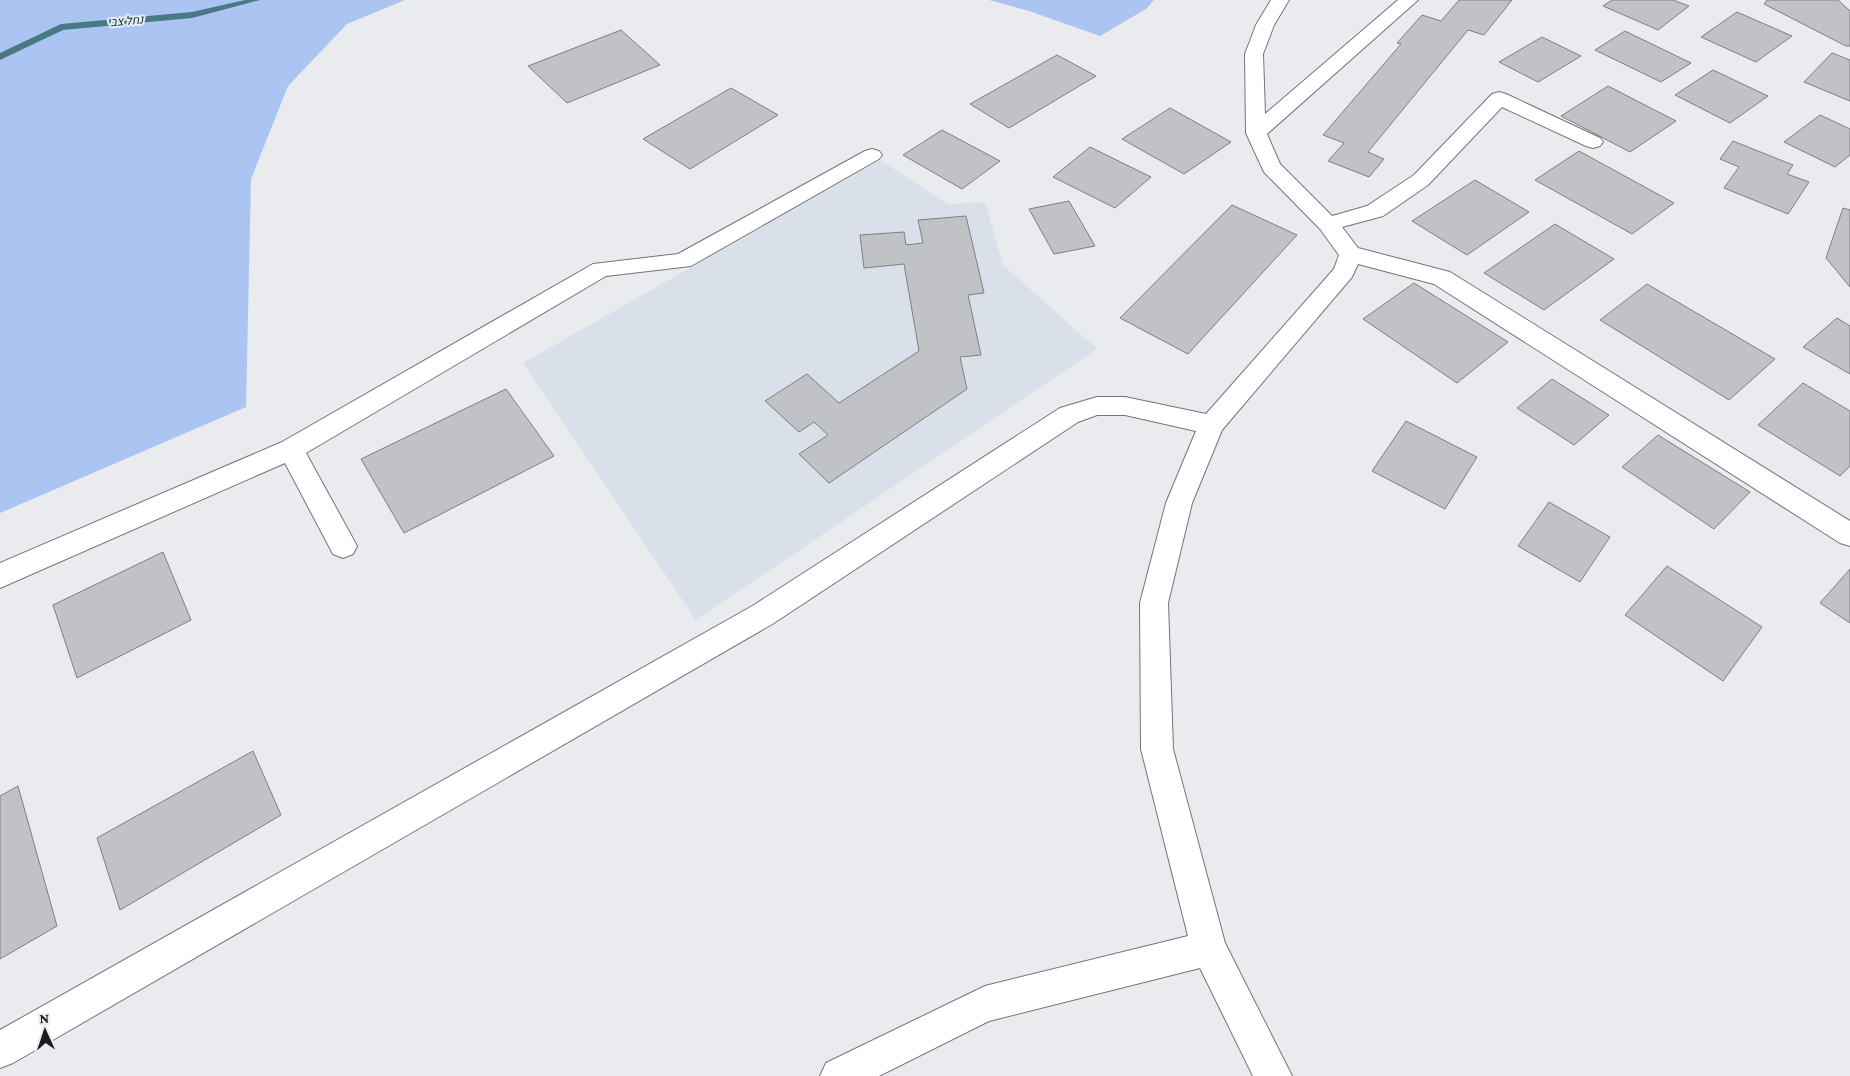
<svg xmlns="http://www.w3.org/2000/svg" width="1850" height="1076" font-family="'Crimson Pro',Heebo,serif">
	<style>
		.built { fill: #dae0ea }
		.green { fill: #acc4f2 }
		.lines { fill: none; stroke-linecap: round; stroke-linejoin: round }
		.stream { fill: #497985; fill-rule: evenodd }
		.building { fill: #c0c2c6; stroke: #7e7f83 }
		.minor-casing { stroke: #737578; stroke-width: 2 }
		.minor { fill: #fff; fill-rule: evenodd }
		.labels { text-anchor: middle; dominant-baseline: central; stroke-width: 4; stroke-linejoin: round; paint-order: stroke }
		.far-water-label { font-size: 12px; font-style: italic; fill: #00414e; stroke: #e9ebee }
	</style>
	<rect width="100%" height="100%" fill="#e9ebee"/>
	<path class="built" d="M880 160 948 204 985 202 1003 265 1097 349 696 620 523 363Z"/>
	<g class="green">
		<path d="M0 0H405L347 24 288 86 251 179 246 407 0 513Z"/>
		<path d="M989 0H1154L1146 9 1100 36 1029 11Z"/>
	</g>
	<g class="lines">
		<path class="stream" d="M245 0H260L192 18 63 30 0 60V53L61 24 192 12Z"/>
	</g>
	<g class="building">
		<path d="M1459 0H1512L1484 35 1468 30 1368 152 1384 159 1369 177 1328 161 1344 143 1323 135 1401 44 1397 43 1422 15 1441 21Z"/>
		<path d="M1612 0H1673L1689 6 1658 30 1603 6Z"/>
		<path d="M1767 0H1838L1850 11V46H1846L1764 4Z"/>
		<path d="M1737 12 1792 36 1756 62 1701 37Z"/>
		<path d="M621 30 660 65 567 103 528 66Z"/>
		<path d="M1625 31 1691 63 1661 82 1595 50Z"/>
		<path d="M1542 37 1581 56 1538 82 1499 62Z"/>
		<path d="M1832 53 1850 60V101L1804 82Z"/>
		<path d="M1057 55 1096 76 1009 128 970 104Z"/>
		<path d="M1713 70 1768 96 1730 123 1675 95Z"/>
		<path d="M1608 86 1676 121 1630 152 1561 116Z"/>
		<path d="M731 88 778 115 690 169 643 139Z"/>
		<path d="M1170 108 1231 142 1184 174 1122 139Z"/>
		<path d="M1820 115 1850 129V155L1835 167 1784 142Z"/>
		<path d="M942 130 1000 161 962 189 903 155Z"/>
		<path d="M1733 141 1793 165 1787 174 1809 182 1788 214 1724 188 1739 167 1720 159Z"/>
		<path d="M1090 147 1151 177 1115 208 1053 177Z"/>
		<path d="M1579 151 1674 203 1632 234 1535 180Z"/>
		<path d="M1475 180 1529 212 1467 255 1412 221Z"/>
		<path d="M1069 201 1095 246 1054 254 1029 209Z"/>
		<path d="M1232 205 1297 235 1188 354 1120 318Z"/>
		<path d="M1843 208 1850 210V287L1826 258Z"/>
		<path d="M966 216 984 293 968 295 981 355 960 357 967 389 829 483 799 454 828 435 814 422 799 432 765 401 807 374 839 403 919 351 904 264 864 268 860 235 904 232 906 245 923 243 918 220Z"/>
		<path d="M1555 224 1614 259 1544 310 1484 273Z"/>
		<path d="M1414 283 1508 342 1457 383 1363 319Z"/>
		<path d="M1647 284 1775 359 1729 400 1600 320Z"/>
		<path d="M1837 318 1850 326V374L1803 347Z"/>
		<path d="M1552 379 1609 415 1574 445 1517 408Z"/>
		<path d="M1803 383 1850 411V466L1840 476 1758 425Z"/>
		<path d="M506 389 554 456 404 533 361 459Z"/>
		<path d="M1406 421 1477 457 1445 509 1372 471Z"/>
		<path d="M1658 435 1750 492 1714 529 1622 467Z"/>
		<path d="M1549 502 1610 537 1580 582 1518 546Z"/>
		<path d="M163 552 191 620 77 678 53 605Z"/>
		<path d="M1667 566 1762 627 1723 681 1625 615Z"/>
		<path d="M1850 569V623L1820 603Z"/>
		<path d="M253 751 281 815 120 910 97 838Z"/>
		<path d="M18 786 57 926 0 959V796Z"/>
	</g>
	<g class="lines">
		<defs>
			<g id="minor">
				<path d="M1271 0H1289L1274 25 1263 54 1265 114 1398 0H1418L1267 134 1280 164 1332 216 1367 206 1414 175 1492 94 1499 92 1506 94 1600 138 1603 142 1600 146 1593 148 1586 146 1502 107 1428 185 1383 216 1342 227 1358 248 1450 272 1850 521V546L1840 543 1434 284 1358 264 1352 277 1222 430 1192 503 1168 603 1173 749 1225 943 1292 1076H1253L1200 968 989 1021 879 1076H820L826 1063 985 986 1188 936 1141 749 1140 603 1166 503 1196 431 1125 415H1097L1078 422 774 623 13 1063 0 1068V1030L754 605 1060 408 1097 397H1125L1206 414 1334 269 1339 255 1320 229 1264 172 1246 133 1245 54 1256 25Z"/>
				<path d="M872 149 879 151 882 155 879 159 691 266 606 276 306 453 357 546 353 554 343 558 333 554 285 463 0 588V563L282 442 593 264 678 254 865 151Z"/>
			</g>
		</defs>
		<use href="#minor" class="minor-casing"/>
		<use href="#minor" class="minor"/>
	</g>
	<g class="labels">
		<g class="far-water-label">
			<text transform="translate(125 21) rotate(-5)">נחל צבי</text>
		</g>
	</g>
	<g transform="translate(45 1031) rotate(357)" stroke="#e9ebee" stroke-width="4" paint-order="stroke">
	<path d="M0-4L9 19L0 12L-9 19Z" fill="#1a1b1c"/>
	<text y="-8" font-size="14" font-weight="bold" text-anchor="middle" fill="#1a1b1c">N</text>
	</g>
</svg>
